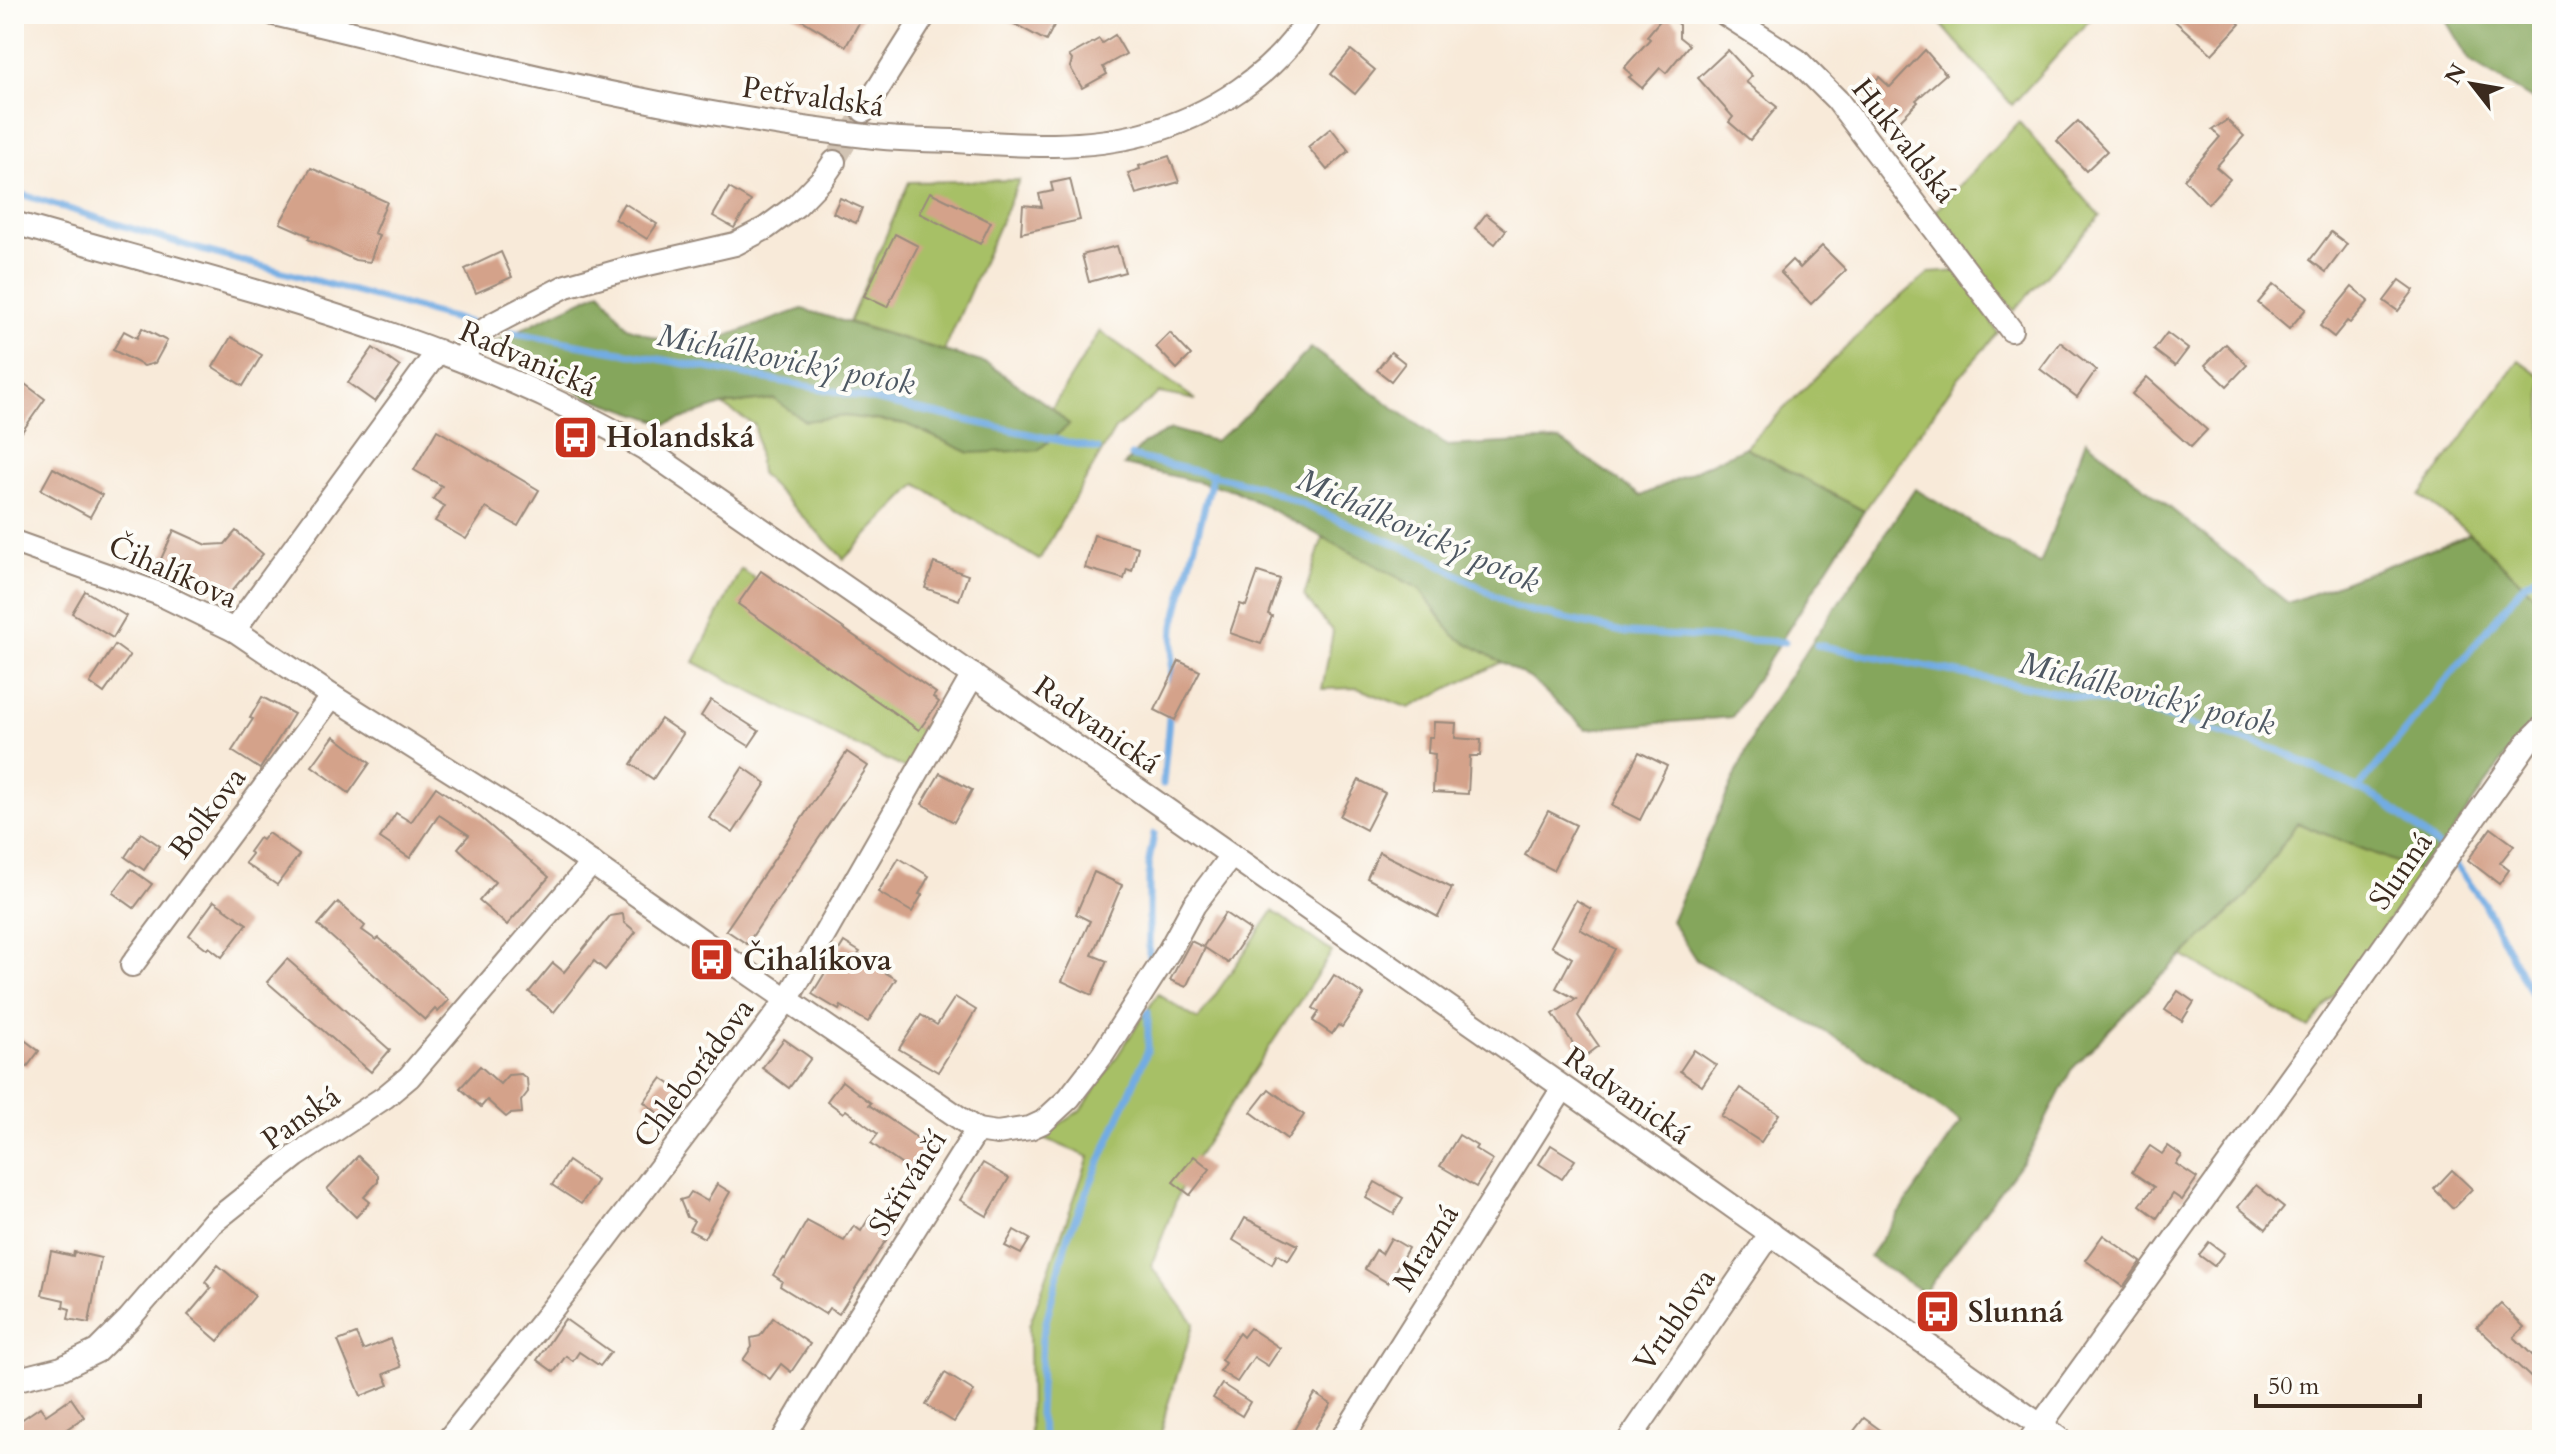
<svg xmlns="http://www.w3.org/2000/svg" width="2556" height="1454" font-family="Cardo,serif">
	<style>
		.green { fill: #a7c066; stroke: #717542; stroke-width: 2 }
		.forest { fill: #85a65b; stroke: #60683c; stroke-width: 2 }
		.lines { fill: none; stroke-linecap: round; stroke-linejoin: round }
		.stream { stroke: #72ace3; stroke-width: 7 }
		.building { fill: #d4a28a }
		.minor-tunnel { stroke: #d2c4b4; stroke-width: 22; stroke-dasharray: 22 11; stroke-linecap: butt }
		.minor-casing { stroke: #9a8a7c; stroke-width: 26 }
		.minor { stroke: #fff; stroke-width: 22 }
		.labels { text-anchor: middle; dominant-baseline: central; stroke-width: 8; stroke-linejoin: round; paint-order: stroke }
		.street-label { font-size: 30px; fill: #3b2a1e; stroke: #fdfcf7 }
		.poi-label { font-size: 30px; font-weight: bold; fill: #3b2a1e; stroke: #fdfcf7; text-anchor: start }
		.water-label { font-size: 32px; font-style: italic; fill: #4e5863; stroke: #fdfcf7 }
	</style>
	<rect width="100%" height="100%" fill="#fdfcf7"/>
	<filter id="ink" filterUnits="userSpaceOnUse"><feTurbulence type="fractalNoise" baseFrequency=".0125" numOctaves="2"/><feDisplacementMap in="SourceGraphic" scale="16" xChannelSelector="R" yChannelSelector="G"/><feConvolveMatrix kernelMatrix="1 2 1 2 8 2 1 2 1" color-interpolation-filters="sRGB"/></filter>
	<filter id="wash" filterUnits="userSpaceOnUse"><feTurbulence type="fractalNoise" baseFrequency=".006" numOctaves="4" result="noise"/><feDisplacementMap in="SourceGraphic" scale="32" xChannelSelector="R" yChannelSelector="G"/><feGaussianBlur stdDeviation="1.8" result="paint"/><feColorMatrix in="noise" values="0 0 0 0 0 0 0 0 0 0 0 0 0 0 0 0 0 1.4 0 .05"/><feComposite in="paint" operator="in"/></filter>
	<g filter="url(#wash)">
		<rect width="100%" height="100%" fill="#f8ead9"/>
		<g class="green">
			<path d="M1944 14H2095L2012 105 1938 21Z"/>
			<path d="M2019 122 2100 216 2014 311 1935 212Z"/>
			<path d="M1019 180 944 351 849 322 909 182Z"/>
			<path d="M1959 271 1998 333 1959 377 1864 511 1745 447 1874 320 1929 273Z"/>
			<path d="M1100 331 1196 400 1159 393 1115 429 1039 560 917 484 844 559 760 473 755 425 722 405 774 399 805 421 845 416 906 424 970 453 1069 425 1052 408Z"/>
			<path d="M2519 360 2542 377V602L2471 534 2420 496Z"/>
			<path d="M1323 537 1420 589 1453 635 1502 662 1409 708 1357 688 1322 689 1333 632 1304 596Z"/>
			<path d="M741 569 756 579 919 730 939 702 949 708 911 771 846 741 694 662Z"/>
			<path d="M2297 823 2424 873 2309 1028 2183 956 2246 897Z"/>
			<path d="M1273 911 1332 952 1187 1172 1151 1266 1194 1323 1166 1410 1160 1440H1030L1029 1326 1089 1157 1041 1137 1082 1109 1158 994 1198 1020Z"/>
		</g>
		<g class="forest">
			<path d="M2442 14H2542V105L2470 61Z"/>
			<path d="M601 291 627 327 687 350 802 309 988 364 1052 408 1069 425 1038 450 970 453 906 424 845 416 805 421 774 399 722 405 667 424 586 396 492 343Z"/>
			<path d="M1311 348 1447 446 1560 440 1641 496 1745 447 1864 511 1732 717 1586 729 1531 679 1453 635 1420 589 1234 490 1124 465 1143 444 1171 429 1214 441 1235 426Z"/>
			<path d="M2086 440 2288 603 2470 534 2542 602V714L2517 739 2424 873 2297 823 2246 897 2159 978 2071 1070 2030 1151 1924 1293 1869 1257 1961 1122 1854 1048 1696 960 1671 921 1761 718 1915 489 2040 564Z"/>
		</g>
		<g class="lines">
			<g class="stream">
				<path d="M14 192 198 249 474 324"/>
				<path d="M511 332 833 391 1098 449"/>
				<path d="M1131 456 1259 486 1429 558 1514 607 1627 633 1785 642"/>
				<path d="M1817 645 2130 707 2278 750 2383 801 2441 849"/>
				<path d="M1171 683 1174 626 1213 474"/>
				<path d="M1163 784 1170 708"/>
				<path d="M2358 789 2525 583 2542 573"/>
				<path d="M2451 858 2483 902 2542 1014"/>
				<path d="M1149 956V861L1154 834"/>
				<path d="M1045 1440 1039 1414 1042 1338 1067 1238 1148 1050V1012"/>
			</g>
		</g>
		<g id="blocks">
			<g class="building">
				<path d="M792 14H864L846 46Z"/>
				<path d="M996 14H1060L1046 41Z"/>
				<path d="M2167 14H2229L2240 24 2212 54Z"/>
				<path d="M1670 17 1679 25V37L1689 45 1666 73 1660 68 1642 88 1629 77 1632 75 1624 68 1650 39 1647 36 1662 18Z"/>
				<path d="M1115 35 1126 54 1103 67 1107 74 1082 88 1070 67 1072 60 1069 56 1099 39 1102 43Z"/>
				<path d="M1351 50 1375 70 1355 94 1331 74Z"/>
				<path d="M1728 50 1752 76 1746 82 1777 107 1750 140 1729 122 1733 117 1698 78Z"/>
				<path d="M1925 50 1946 74 1916 100 1918 102 1897 123 1865 92 1879 77 1890 87Z"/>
				<path d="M2227 120 2244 136 2216 167 2230 179 2208 204 2184 179 2220 137 2212 130Z"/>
				<path d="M2078 121 2107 151 2086 171 2057 141Z"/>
				<path d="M1331 128 1349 151 1327 170 1308 147Z"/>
				<path d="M1169 156 1179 182 1136 194 1128 173 1140 169 1139 166Z"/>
				<path d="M311 168 387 202 374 233 379 235 370 262 355 260 308 239 310 236 280 223Z"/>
				<path d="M1070 179 1080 220 1021 233 1023 205 1042 207 1039 194 1053 191 1051 183Z"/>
				<path d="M729 188 751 201 734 228 713 216Z"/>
				<path d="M930 192 991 222 980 244 919 213Z"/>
				<path d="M840 198 862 208 856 223 833 213Z"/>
				<path d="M624 203 657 224 647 239 615 219Z"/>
				<path d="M1486 214 1506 230 1495 244 1475 228Z"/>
				<path d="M2331 232 2347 244 2326 272 2310 260Z"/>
				<path d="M895 234 918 246 887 307 864 296Z"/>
				<path d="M1117 246 1125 272 1089 282 1082 255Z"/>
				<path d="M1822 246 1846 270 1811 304 1780 272 1792 260 1800 268Z"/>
				<path d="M501 252 512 277 476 293 465 269Z"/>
				<path d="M2400 280 2414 290 2398 311 2384 301Z"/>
				<path d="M2274 284 2306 309 2289 329 2258 303Z"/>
				<path d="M2352 287 2369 301 2350 323 2347 321 2334 337 2320 326Z"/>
				<path d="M142 328 167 341 155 363 144 366 113 350 124 331 137 338Z"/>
				<path d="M1170 333 1191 355 1177 369 1156 347Z"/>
				<path d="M2167 333 2188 349 2175 366 2154 350Z"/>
				<path d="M231 337 262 355 243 386 213 367Z"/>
				<path d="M2060 342 2096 370 2077 397 2040 369Z"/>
				<path d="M2226 344 2247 365 2227 386 2205 365Z"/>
				<path d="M373 348 400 367 375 402 348 383Z"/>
				<path d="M1391 352 1405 363 1391 381 1377 370Z"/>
				<path d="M14 376 45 399 14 443Z"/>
				<path d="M2147 377 2207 430 2191 447 2132 394Z"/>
				<path d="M437 430 539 490 518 526 486 508 466 539 435 521 445 506 433 499 442 486 414 470Z"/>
				<path d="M53 468 102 495 90 517 41 490Z"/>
				<path d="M174 530 207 545 225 544 236 531 263 554 230 593 219 595 157 568Z"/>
				<path d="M1094 535 1138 547 1132 571 1127 569 1124 579 1085 568Z"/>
				<path d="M934 563 968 575 959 600 925 588Z"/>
				<path d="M761 571 936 693 933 697 939 702 919 730 738 604Z"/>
				<path d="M1258 572 1280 579 1268 614 1272 616 1261 644 1230 633 1240 604 1246 606Z"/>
				<path d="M85 591 126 616 113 638 72 613Z"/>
				<path d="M115 645 130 656 104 693 90 683Z"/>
				<path d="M1179 661 1200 671 1175 720 1155 710Z"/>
				<path d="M262 697 294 714 260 769 232 751 253 719 250 718Z"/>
				<path d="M711 700 759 731 749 746 701 716Z"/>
				<path d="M661 719 683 734 653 779 631 764Z"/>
				<path d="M1434 722 1456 723 1455 738 1481 740 1480 756H1470L1468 794 1433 792 1435 754 1428 753 1429 737H1433Z"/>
				<path d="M334 736 370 763 349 793 312 766Z"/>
				<path d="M847 752 868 766 747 944 726 930Z"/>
				<path d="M1639 752 1667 766 1640 820 1612 806Z"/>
				<path d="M743 767 766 783 733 833 709 818Z"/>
				<path d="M940 773 972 790 954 822 922 804Z"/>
				<path d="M1359 780 1385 793 1366 830 1340 816Z"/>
				<path d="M436 787 480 817 549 877 507 925 479 901 495 882 458 848 469 835 439 815 410 858 380 838 396 813 411 822Z"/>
				<path d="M1548 811 1576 825 1553 870 1525 855Z"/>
				<path d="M2491 828 2514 845 2500 863 2509 870 2499 884 2468 860Z"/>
				<path d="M141 833 160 846 144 870 125 857Z"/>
				<path d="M268 833 299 855 277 885 245 863 252 854 249 852 259 838 262 840Z"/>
				<path d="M1379 852 1452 888 1438 917 1367 878Z"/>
				<path d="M899 858 929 876 919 894 922 895 912 912 878 892Z"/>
				<path d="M131 869 152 884 134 908 113 893Z"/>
				<path d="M1094 872 1122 885 1092 955 1107 961 1092 995 1062 981 1090 921 1076 914Z"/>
				<path d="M1576 900 1591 909 1580 929 1615 949 1578 1016 1599 1046 1583 1058 1553 1014 1576 999 1556 988 1572 958 1551 946Z"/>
				<path d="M214 901 247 924 222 957 209 947 207 949 189 935Z"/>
				<path d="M338 902 365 926 362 930 376 940 379 938 449 1000 438 1012 435 1009 425 1020 318 925Z"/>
				<path d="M1225 913 1250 930 1228 963 1205 948 1186 987 1170 980 1191 941 1203 947Z"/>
				<path d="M623 914 624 922 636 932 605 970 594 961 554 1012 529 992 553 963 564 972 610 916Z"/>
				<path d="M844 942 860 952 857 956 896 979 868 1022 841 1006 839 1010 812 994Z"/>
				<path d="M287 959 390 1050 371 1072 267 982Z"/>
				<path d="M1334 975 1364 995 1342 1027 1338 1025 1332 1034 1313 1021 1319 1012 1313 1008Z"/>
				<path d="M2178 991 2194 1002 2182 1021 2165 1010Z"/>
				<path d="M955 997 976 1010 938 1072 899 1049 921 1015 937 1025Z"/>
				<path d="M14 1032 39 1051 27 1067 14 1058Z"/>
				<path d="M784 1039 811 1058 789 1088 762 1068Z"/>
				<path d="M1694 1050 1716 1065 1702 1086 1680 1071Z"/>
				<path d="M480 1066 500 1084 508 1075 521 1074 527 1079 528 1092 521 1101 522 1113 510 1114 506 1117 487 1100 481 1107 460 1088Z"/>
				<path d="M662 1078 687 1096 668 1121 644 1102Z"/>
				<path d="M842 1081 871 1103 869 1105 936 1151 918 1176 871 1143 878 1134 846 1110 843 1113 827 1101Z"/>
				<path d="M1740 1088 1779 1114 1761 1142 1721 1116Z"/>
				<path d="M1269 1089 1304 1115 1287 1139 1251 1112Z"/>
				<path d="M1459 1135 1477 1146 1475 1149 1493 1160 1476 1187 1440 1166Z"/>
				<path d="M1551 1145 1575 1160 1562 1179 1539 1164Z"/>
				<path d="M2150 1146 2162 1154 2168 1146 2182 1156 2176 1164 2197 1178 2182 1200 2173 1194 2157 1218 2140 1205 2154 1187 2132 1172Z"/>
				<path d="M358 1156 378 1175V1182L364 1197 370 1202 356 1217 327 1189Z"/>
				<path d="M1194 1156 1210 1169 1190 1195 1173 1182Z"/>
				<path d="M568 1161 597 1181 581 1204 552 1185Z"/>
				<path d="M983 1163 1009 1178 987 1216 960 1200Z"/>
				<path d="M2452 1170 2472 1189 2453 1208 2434 1189Z"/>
				<path d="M1375 1182 1403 1198 1394 1214 1366 1198Z"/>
				<path d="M717 1184 730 1192 704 1238 689 1230 694 1221 687 1217 680 1200 687 1198 691 1192 707 1201Z"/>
				<path d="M2256 1185 2284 1207 2266 1229 2238 1207Z"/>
				<path d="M871 1215 893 1229 839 1314 829 1308 825 1314 780 1286 782 1281 773 1275 784 1258 785 1259 807 1221 844 1241 854 1226 861 1231Z"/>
				<path d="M1245 1218 1298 1245 1288 1261 1277 1254 1272 1264 1233 1240Z"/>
				<path d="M1014 1230 1030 1239 1021 1254 1005 1246Z"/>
				<path d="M2103 1235 2141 1262 2123 1287 2085 1260Z"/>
				<path d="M1391 1238 1408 1248 1388 1283 1365 1269 1376 1250 1382 1254Z"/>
				<path d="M2209 1242 2224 1253 2214 1266 2199 1255Z"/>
				<path d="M51 1251 73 1256 74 1252 101 1258 89 1323 68 1319 70 1309 63 1307 64 1300 42 1295Z"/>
				<path d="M218 1265 255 1296 218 1341 188 1315 211 1288 205 1282Z"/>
				<path d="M2501 1304 2524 1327 2514 1337 2542 1365V1388L2477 1327Z"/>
				<path d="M773 1318 810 1344 791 1372 781 1364 770 1379 743 1360 752 1347 751 1338 760 1336Z"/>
				<path d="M565 1319 611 1352 600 1366 579 1352 573 1361 566 1356 554 1372 537 1360Z"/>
				<path d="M1250 1328 1280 1348 1268 1366 1254 1357 1237 1382 1220 1371 1225 1363 1221 1360 1239 1333 1243 1337Z"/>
				<path d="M356 1334 363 1350 390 1339 401 1367 384 1374 389 1385 361 1396 338 1341Z"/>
				<path d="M945 1373 974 1391 954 1422 926 1405Z"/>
				<path d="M1222 1384 1250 1402 1242 1416 1213 1398Z"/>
				<path d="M1315 1394 1331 1404 1308 1440H1288Z"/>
				<path d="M71 1398 84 1417 51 1440H24L14 1425 40 1407 46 1415Z"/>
				<path d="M1864 1418 1894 1440H1847Z"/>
			</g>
		</g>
	</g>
	<g filter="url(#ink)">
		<use href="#blocks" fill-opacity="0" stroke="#9a8a7c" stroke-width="2"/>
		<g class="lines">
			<path class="minor-tunnel" d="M834 162 864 111"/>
			<defs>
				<g id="minor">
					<path d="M274 14C468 60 668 114 866 136 896 140 927 140 957 141 1018 145 1083 150 1143 134 1209 117 1277 74 1311 14"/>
					<path d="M1725 14 1797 60 1837 100 2011 330"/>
					<path d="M864 111 925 14"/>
					<path d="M14 223C228 285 450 334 644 448L1147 796 1684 1172 2061 1440"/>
					<path d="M463 360 474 337 495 323 566 286 622 270 735 244 766 228 797 205 823 178 834 162"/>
					<path d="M14 542 160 594 234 630 332 696 543 829 718 952 977 1130"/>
					<path d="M234 630 438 351"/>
					<path d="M132 965 332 696"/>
					<path d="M14 1380 62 1368 97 1351 129 1319 212 1223 296 1156 385 1097 409 1077 592 863"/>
					<path d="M448 1440 565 1293 787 1000 973 675"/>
					<path d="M786 1440 785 1436 804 1404 977 1130 997 1133 1030 1128 1043 1122 1069 1098 1103 1054 1169 951 1194 905 1231 856"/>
					<path d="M1341 1440 1563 1088"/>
					<path d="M1629 1440 1771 1233"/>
					<path d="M2030 1440 2314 1046 2527 743 2542 728"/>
				</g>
			</defs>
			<use href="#minor" class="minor-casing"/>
			<use href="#minor" class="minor"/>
		</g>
	</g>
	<defs>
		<symbol id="bus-square" viewBox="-11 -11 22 22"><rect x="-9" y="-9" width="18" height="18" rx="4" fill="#c8321e" stroke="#fdfcf7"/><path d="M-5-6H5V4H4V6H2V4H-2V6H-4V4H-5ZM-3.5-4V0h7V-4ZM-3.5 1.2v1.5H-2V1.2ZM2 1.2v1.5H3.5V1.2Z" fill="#fff"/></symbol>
	</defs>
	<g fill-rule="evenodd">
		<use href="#bus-square" x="550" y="412" width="51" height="51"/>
		<use href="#bus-square" x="686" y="934" width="51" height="51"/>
		<use href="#bus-square" x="1912" y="1286" width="51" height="51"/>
	</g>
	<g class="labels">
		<g class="street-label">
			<text transform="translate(813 97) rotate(8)">Petřvaldská</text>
			<text transform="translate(1904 141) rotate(52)">Hukvaldská</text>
			<text transform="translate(528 359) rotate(24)">Radvanická</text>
			<text transform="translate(173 572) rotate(24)">Čihalíkova</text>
			<text transform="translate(1097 725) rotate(35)">Radvanická</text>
			<text transform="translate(208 813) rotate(-53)">Bolkova</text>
			<text transform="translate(2401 871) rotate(-55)">Slunná</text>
			<text transform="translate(694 1073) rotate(-53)">Chleborádova</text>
			<text transform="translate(1627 1096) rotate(35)">Radvanická</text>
			<text transform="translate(301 1118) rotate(-35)">Panská</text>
			<text transform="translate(908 1183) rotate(-58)">Skřivánčí</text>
			<text transform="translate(1426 1248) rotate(-58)">Mrazná</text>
			<text transform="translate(1675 1320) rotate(-55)">Vrublova</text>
		</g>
		<g class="poi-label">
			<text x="606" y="437">Holandská</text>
			<text x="743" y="960">Čihalíkova</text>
			<text x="1968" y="1312">Slunná</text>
		</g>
		<g class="water-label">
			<text transform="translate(786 360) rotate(11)">Michálkovický potok</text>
			<text transform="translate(1418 531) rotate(24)">Michálkovický potok</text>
			<text transform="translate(2147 694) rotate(14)">Michálkovický potok</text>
		</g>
	</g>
	<rect width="2556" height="1454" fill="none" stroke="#fdfcf7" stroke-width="48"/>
	<g transform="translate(2472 84) rotate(301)" stroke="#fdfcf7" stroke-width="6" paint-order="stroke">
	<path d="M0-6L14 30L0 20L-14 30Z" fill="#3b2a1e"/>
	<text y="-12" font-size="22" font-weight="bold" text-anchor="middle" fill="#3b2a1e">N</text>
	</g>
	<path d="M2256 1394v12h164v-12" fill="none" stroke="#3b2a1e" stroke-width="4"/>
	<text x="2268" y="1394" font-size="24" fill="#3b2a1e" stroke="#fdfcf7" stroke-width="6" paint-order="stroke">50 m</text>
</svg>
